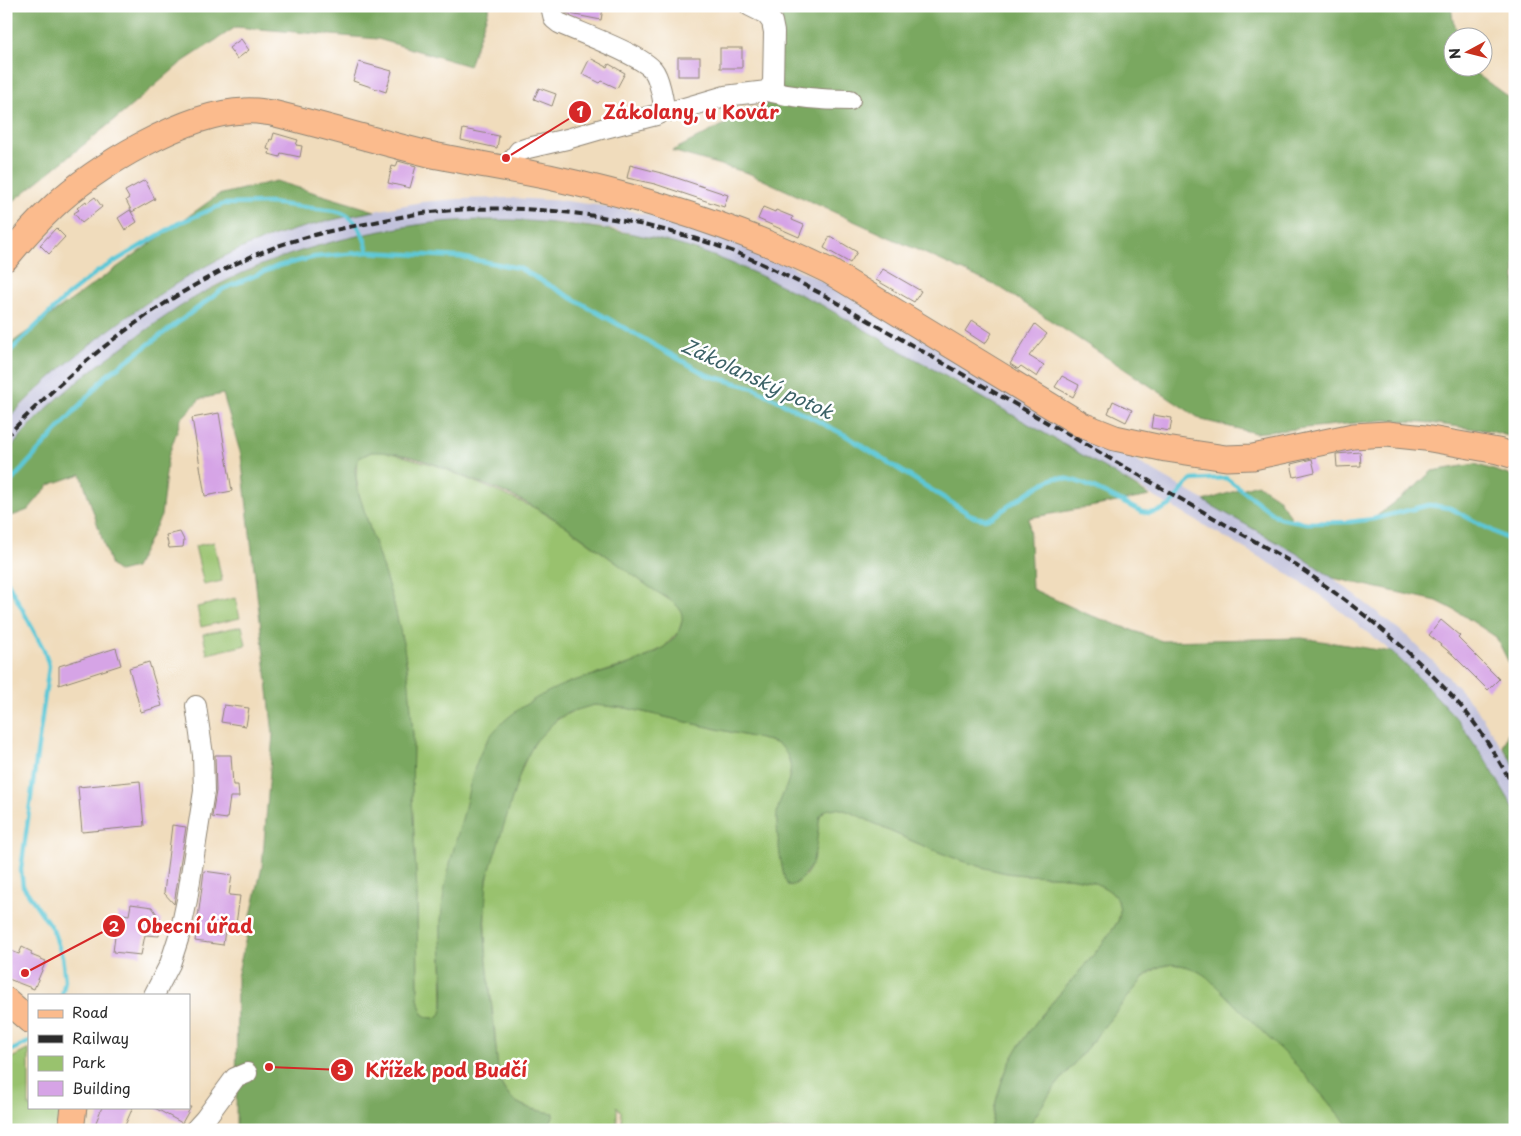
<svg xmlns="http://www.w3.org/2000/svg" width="1521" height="1136" font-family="'Playpen Sans',sans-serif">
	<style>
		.industrial { fill: #c2c2dc }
		.green { fill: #99c26e; stroke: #62764c }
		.forest { fill: #7aa861; stroke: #526a46; fill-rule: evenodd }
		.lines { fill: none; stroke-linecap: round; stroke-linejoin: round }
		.stream { stroke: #5dc8d7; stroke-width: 4.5 }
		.building { fill: #d6a4e6 }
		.minor-casing { stroke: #8e8474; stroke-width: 22 }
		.major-casing { stroke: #8e8474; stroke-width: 27 }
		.minor { stroke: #fff; stroke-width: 20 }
		.major { stroke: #fbbb8d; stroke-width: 25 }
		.rail { stroke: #2b2b2b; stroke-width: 4; stroke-dasharray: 8 4; stroke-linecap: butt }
		.labels { text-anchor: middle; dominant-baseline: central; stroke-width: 5; stroke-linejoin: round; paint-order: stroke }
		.water-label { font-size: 19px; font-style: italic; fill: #3c6267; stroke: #fff }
		.leader { fill: none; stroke: #d62828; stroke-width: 2 }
		.callout-dot { fill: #d62828; stroke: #fff; stroke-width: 2 }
		.mark-label { font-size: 15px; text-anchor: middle; font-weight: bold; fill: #fff }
		.callout-label { font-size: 19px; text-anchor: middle; font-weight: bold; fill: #d62828; stroke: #fff; stroke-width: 5; stroke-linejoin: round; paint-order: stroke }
	</style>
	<rect width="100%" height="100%" fill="#fff"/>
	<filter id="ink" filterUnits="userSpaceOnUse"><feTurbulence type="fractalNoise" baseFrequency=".02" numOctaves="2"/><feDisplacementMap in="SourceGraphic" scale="10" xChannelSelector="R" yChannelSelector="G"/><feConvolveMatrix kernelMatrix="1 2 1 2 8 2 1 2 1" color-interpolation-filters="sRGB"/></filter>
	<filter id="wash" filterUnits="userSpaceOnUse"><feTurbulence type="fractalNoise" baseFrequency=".0096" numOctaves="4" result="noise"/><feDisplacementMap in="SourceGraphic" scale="20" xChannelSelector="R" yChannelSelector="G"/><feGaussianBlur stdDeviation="1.12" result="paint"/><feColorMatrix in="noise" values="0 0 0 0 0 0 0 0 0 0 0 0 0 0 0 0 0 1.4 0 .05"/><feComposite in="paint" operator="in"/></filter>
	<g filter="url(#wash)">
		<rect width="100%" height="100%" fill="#f0dcbc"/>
		<path class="industrial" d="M511 198 566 201 618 208 666 219 723 236 781 261 830 285 1296 553 1333 578 1406 635 1438 666 1474 705 1515 767V810L1485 759 1457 719 1422 681 1392 652 1321 596 1285 572 820 304 772 281 716 257 661 240 614 229 564 223 511 220 460 221 423 224 387 231 348 238 302 251 255 267 216 285 184 304 146 330 101 363 71 387 38 418 6 455V421L57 371 88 345 134 312 172 286 206 266 247 246 295 230 343 217 421 202 459 199Z"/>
		<g class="green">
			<path d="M378 451 392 453 438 466 535 508 563 524 637 578 674 603 680 608 683 617 679 631 664 647 638 661 568 683 526 705 507 720 486 742 472 780 445 891 441 921 443 1007C441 1019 432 1021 422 1014L418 999 417 893 412 798 413 735 407 665 394 604 360 498 356 477 357 462 359 458 371 452Z"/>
			<path d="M214 542 222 581 204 585 195 546Z"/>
			<path d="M235 598 240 618 201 627 197 607Z"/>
			<path d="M242 626 246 645 207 654 203 634Z"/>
			<path d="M594 705 626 708 769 741 779 744 786 751 791 767 788 783 780 802 777 820 783 872 790 887C828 870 808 824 824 811 828 808 832 808 836 808 850 810 871 822 885 829 923 846 961 863 1002 872 1034 879 1075 871 1103 887 1117 894 1123 906 1118 921 1086 973 1031 1014 1006 1071 998 1089 994 1110 990 1130H622L621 1112 617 1106V1130H531L548 1124 554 1114C528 1108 510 1106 499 1079 496 1061 496 1041 494 1023 489 979 482 934 486 890 488 865 498 841 506 817 523 765 531 718 594 705Z"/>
			<path d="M1172 964 1191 967 1207 976 1299 1068 1352 1130H1026L1051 1092 1145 976 1159 967Z"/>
			<path d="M29 1049V1107H59V1110L65 1111 63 1130H6V1061Z"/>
		</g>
		<g class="forest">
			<path d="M6 6H490L469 66 378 39 236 27 181 63 122 114 6 207Z"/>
			<path d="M783 6H1451L1453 21 1460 37 1454 38V68H1472L1474 72 1515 102V438L1490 431 1422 422 1386 420 1255 433 1202 420 1001 288 748 173 672 151 774 99Z"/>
			<path d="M276 181 375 211C332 219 288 230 247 246 211 261 178 282 145 304 95 339 48 376 6 421V347L218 195Z"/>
			<path d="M511 220C581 224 649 232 716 257 751 270 786 288 820 304L1110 471 1150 496 1029 518 1032 589 1087 614 1162 641 1302 638 1392 652 1422 681 1457 719 1485 759 1515 810V1130H1352L1299 1068 1207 977C1187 963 1165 958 1145 976L1051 1092 1026 1130H990C994 1110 998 1089 1006 1071 1031 1014 1086 973 1118 921 1123 906 1117 894 1103 887 1075 871 1034 879 1002 872 961 863 923 846 885 829 871 822 850 810 836 808L826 810 820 816 816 847 812 864 802 878 792 886H788C781 876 776 827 777 814 779 793 798 776 787 755 783 746 778 744 769 741L626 708 594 705 570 712 557 719 535 742 523 764 487 879 484 923 487 962 499 1079C509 1105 529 1110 554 1113 553 1125 541 1126 531 1130H236L237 977 262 867 273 734 241 455 223 394 200 399 181 419 168 457 161 516 135 568 119 572 111 566 81 474 49 485 28 510 12 516 6 512V455C36 413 79 379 120 349 151 327 183 302 218 285 281 252 353 234 424 224 453 220 482 220 511 220ZM371 452C403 451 434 463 463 476 487 486 513 495 536 508 572 527 603 554 637 578 645 584 653 590 662 595 674 602 686 609 681 625 672 660 598 672 568 683 541 693 502 716 487 741 474 761 469 789 464 812 454 848 442 886 441 923 440 951 445 979 443 1007 441 1019 432 1021 422 1014L418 999 417 893 412 798 413 735 409 684 404 647 394 604 357 488 355 469 357 462 359 458Z"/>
			<path d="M1475 464 1515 477V675L1496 637 1458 612 1437 601 1333 578 1296 553 1204 501 1257 484 1277 497 1294 521 1334 522 1373 519 1415 487 1432 471Z"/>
			<path d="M1515 712V767L1503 747Z"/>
		</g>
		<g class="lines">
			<g class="stream">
				<path d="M6 355 67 296 97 272 179 223 224 204 270 203 335 211C356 215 364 233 368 252L459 257 519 268 707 375 754 388 845 435 974 517 984 519 993 517C1006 508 1043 480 1056 478 1075 475 1123 503 1142 512L1149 513 1157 512 1171 505 1186 485 1192 480 1226 478 1279 518 1307 523 1349 522 1373 519 1429 505 1450 508 1515 543"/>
				<path d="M6 487 106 376 223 289 278 266 315 257 368 252"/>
				<path d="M6 579 44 650 49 666 21 870 23 886 53 930 62 956 65 980 62 995"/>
				<path d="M6 1053 29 1042"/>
			</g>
		</g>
		<g id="blocks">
			<g class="building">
				<path d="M563 6H595L603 8 601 20 565 13Z"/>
				<path d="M241 39 249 50 237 59 229 48Z"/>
				<rect x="720" y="48" width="22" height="20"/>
				<rect x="678" y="57" width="22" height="19"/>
				<path d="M590 58 607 67 609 64 625 73 617 88 602 81 600 83 582 74Z"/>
				<path d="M359 62 392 71 386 92 353 81Z"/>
				<path d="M539 88 556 94 552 106 534 99Z"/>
				<path d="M463 129 499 136 497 148 461 140Z"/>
				<path d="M274 133 298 140 296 145 302 146 300 157 281 153 280 157 269 154 270 150 267 149 270 139 272 140Z"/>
				<path d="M398 161 416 166 410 188 388 183 392 166 396 167Z"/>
				<path d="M630 165 665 174 728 195 724 207 655 184 627 178Z"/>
				<path d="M145 180 155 199 132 212 126 200 129 198 125 191Z"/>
				<path d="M95 197 102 207 82 223 74 213 79 210 77 208 86 201 87 203Z"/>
				<path d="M763 207 775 212 776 210 793 217 792 220 804 225 799 237 758 219Z"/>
				<path d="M130 210 137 222 125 230 118 218Z"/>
				<path d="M56 228 65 237 49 254 40 245Z"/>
				<path d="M830 236 857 252 850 263 824 248Z"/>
				<path d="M883 269 921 291 914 302 876 280Z"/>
				<path d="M972 320 992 333 985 344 965 331Z"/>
				<path d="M1035 324 1047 334 1029 356 1044 365 1037 377 1021 366 1018 369 1010 364Z"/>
				<path d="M1062 376 1079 385 1073 397 1055 387Z"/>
				<path d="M1113 401 1132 410 1126 422 1108 413Z"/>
				<path d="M219 413 232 491 205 496 192 418Z"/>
				<path d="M1153 415 1172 418 1170 431 1151 428Z"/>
				<path d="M1360 452 1361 466 1337 467 1336 454Z"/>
				<path d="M1312 459 1315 472 1294 477 1291 464Z"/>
				<path d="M180 532 184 540 183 547 169 548 166 535Z"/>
				<path d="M1441 620 1460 636 1458 638 1499 679 1488 690 1453 655 1429 635Z"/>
				<path d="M116 648 121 665 59 685V666Z"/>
				<path d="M149 662 162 706 141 712 129 668Z"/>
				<path d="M224 705 249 708 246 726 221 722Z"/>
				<path d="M215 755H231L233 785H238L239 797H230L227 819 212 817 216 791Z"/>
				<path d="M140 781 144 826 82 832 78 787Z"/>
				<path d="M172 825 186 827 174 904 164 893Z"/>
				<path d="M204 871 232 875 229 895 240 896 235 931 225 930 223 945 195 941Z"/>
				<path d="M131 904 152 907 161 920 159 936 145 935 141 955 113 952 118 913 129 915Z"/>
				<path d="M22 947 32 952 31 955 46 961 34 989 6 978V949L19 954Z"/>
				<path d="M102 1107H133L123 1130H93Z"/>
				<path d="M153 1107H191L182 1123Z"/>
			</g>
		</g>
	</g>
	<g filter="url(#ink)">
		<use href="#blocks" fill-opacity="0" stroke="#8e8474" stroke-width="1"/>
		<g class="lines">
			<defs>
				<g id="minor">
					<path d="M551 6 554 19 559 23C580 33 640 54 653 70 659 77 664 102 664 111"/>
					<path d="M767 91C796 98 820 100 850 100"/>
					<path d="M509 169 513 159 519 151 528 148 567 139 605 128 656 115 664 111 677 110 725 96 767 91 773 83 774 32 772 22 766 14 750 6"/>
					<path d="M154 995 170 964 180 933 187 900 204 791 203 755 196 706"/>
					<path d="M195 1130 205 1119 235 1078 247 1073"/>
				</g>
				<g id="major">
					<path d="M6 258C21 240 36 223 53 207 94 167 187 112 245 111 254 110 263 112 272 113 326 126 379 142 433 155 472 163 511 169 549 177 645 198 740 227 829 271L1082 425 1115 438 1166 449 1226 458 1253 457 1353 436 1387 434 1425 438 1498 451 1515 456"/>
					<path d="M6 1000 29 1020"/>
					<path d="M71 1130 74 1107"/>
				</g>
			</defs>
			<use href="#minor" class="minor-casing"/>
			<use href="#major" class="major-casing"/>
			<use href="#minor" class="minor"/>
			<use href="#major" class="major"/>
			<path class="rail" d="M6 437C75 364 157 299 248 258 285 241 326 231 365 224 385 220 404 216 423 213 522 201 624 214 718 246 754 258 790 278 824 295L1291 562C1355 605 1415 652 1465 711 1484 734 1499 762 1515 788"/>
		</g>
	</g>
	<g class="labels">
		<g class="water-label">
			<text transform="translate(758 378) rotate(25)">Zákolanský potok</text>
		</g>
	</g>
	<path class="leader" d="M506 158L580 112M25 973L114 926M269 1067L342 1070"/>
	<g class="callout-dot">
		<circle cx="506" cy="158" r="5"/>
		<circle cx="25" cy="973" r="5"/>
		<circle cx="269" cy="1067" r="5"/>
		<circle cx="580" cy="112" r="12"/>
		<circle cx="114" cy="926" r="12"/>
		<circle cx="342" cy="1070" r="12"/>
	</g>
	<g class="mark-label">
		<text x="580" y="117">1</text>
		<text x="114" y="932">2</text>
		<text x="342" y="1075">3</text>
	</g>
	<g class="callout-label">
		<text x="691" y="119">Zákolany, u Kovár</text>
		<text x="195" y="933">Obecní úřad</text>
		<text x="446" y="1077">Křížek pod Budčí</text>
	</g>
	<rect width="1521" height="1136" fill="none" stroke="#fff" stroke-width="25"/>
	<rect x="28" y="994" width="162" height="115" fill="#ffffff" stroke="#aaaaaa"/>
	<rect x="38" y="1010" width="25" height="8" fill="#fbbb8d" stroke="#aaaaaa"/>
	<text x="72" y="1018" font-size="15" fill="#2b2b2b">Road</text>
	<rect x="38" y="1035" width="25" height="8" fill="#2b2b2b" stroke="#aaaaaa"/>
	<text x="72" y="1044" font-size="15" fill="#2b2b2b">Railway</text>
	<rect x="38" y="1056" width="25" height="15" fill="#99c26e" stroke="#aaaaaa"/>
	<text x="72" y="1068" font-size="15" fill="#2b2b2b">Park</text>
	<rect x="38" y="1081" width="25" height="15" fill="#d6a4e6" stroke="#aaaaaa"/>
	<text x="72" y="1094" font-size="15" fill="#2b2b2b">Building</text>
	<g transform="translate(1468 52) rotate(263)"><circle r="24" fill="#ffffff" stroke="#aaaaaa"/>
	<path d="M0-4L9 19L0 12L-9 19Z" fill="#c8321e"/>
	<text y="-8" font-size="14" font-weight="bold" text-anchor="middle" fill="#2b2b2b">N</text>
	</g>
</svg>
